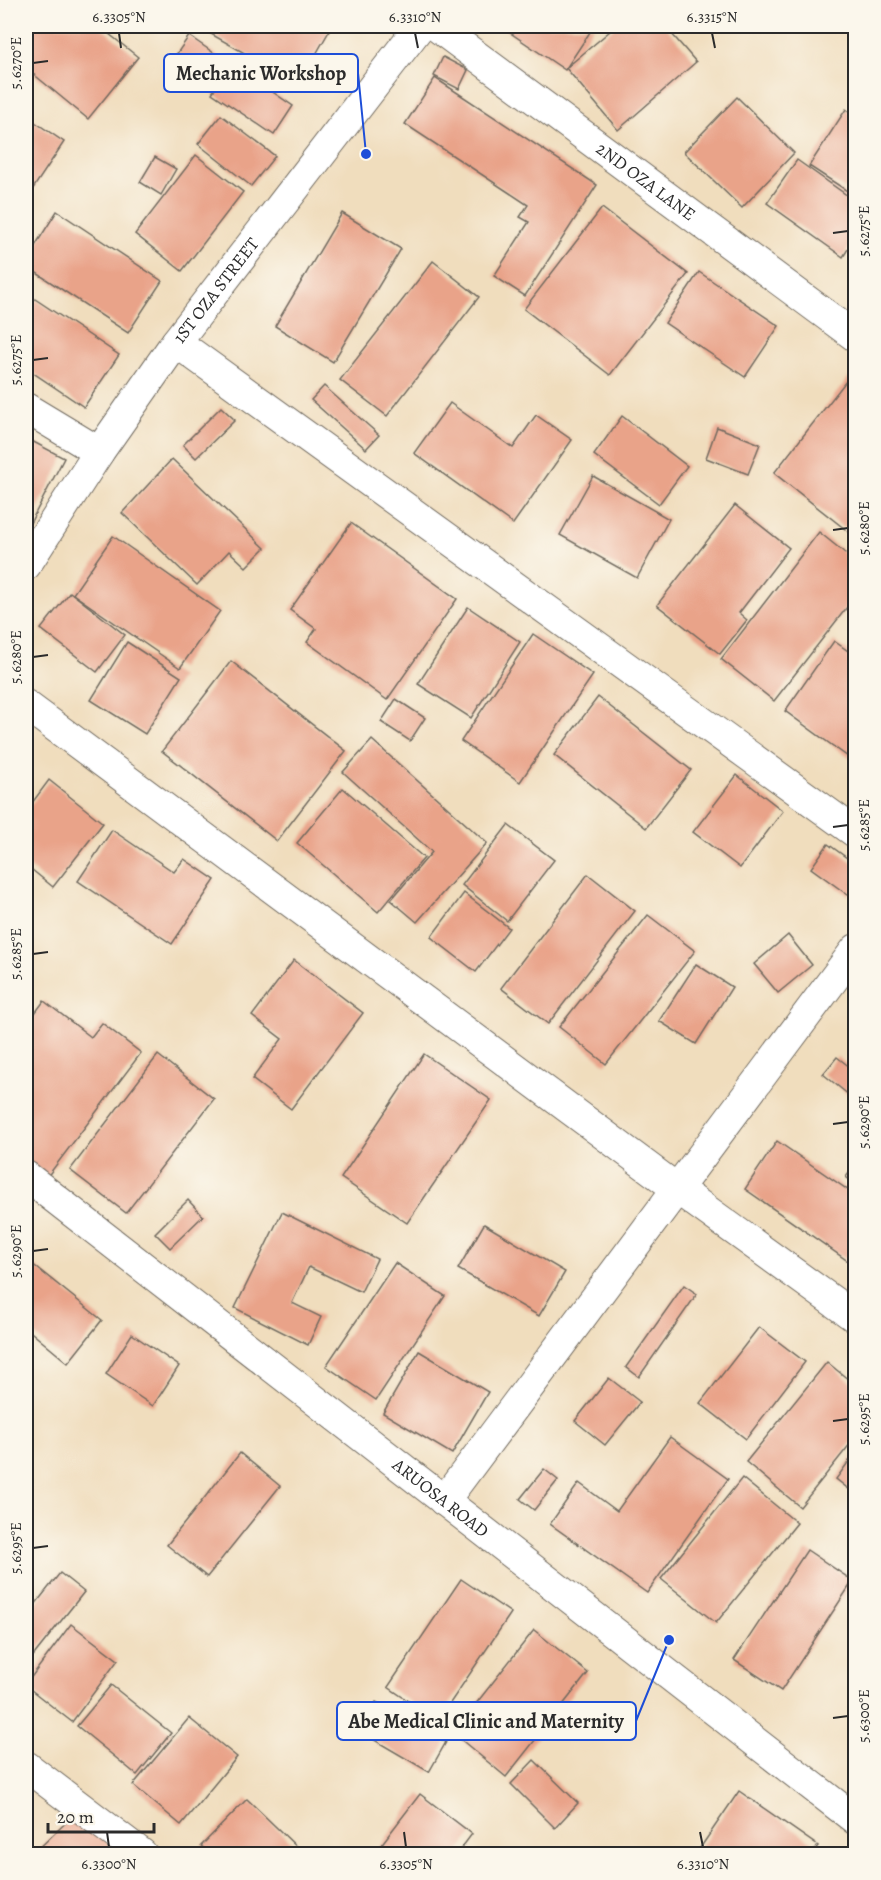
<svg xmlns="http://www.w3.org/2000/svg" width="881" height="1880" font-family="Alegreya,serif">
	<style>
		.building { fill: #e9a389 }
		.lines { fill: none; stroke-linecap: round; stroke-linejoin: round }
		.street-casing { stroke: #70695e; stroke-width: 32 }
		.street { stroke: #fff; stroke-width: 30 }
		.ticks { fill: none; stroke: #2b2b2b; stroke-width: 2 }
		.labels { text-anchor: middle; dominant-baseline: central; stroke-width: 5; stroke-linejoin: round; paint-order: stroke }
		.street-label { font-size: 18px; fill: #2b2b2b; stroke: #fbf7ec }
		.leader { fill: none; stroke: #1d4ed8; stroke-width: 2 }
		.callout-dot { fill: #1d4ed8; stroke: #fbf7ec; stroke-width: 2 }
		.callout { fill: #fbf7ec; stroke: #1d4ed8; stroke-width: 2 }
		.callout-label { font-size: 20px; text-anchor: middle; font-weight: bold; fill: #2b2b2b }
		.neatline { fill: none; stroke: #2b2b2b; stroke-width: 2 }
		.ticks-label { font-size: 15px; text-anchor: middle; fill: #2b2b2b }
	</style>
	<rect width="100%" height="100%" fill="#fbf7ec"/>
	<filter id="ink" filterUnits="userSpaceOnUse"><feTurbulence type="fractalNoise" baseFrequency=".0167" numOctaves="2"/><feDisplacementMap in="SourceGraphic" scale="12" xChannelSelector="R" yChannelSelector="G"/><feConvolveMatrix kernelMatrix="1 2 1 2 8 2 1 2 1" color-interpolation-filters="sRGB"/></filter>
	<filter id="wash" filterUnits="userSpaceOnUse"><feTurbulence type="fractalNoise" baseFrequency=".008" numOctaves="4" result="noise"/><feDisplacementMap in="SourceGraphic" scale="24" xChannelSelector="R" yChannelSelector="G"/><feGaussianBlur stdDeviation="1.35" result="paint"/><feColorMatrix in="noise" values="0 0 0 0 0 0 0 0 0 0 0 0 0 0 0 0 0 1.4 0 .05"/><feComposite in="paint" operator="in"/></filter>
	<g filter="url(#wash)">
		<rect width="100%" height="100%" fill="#f0ddbd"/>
		<g id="blocks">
			<g class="building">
				<path d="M26 26H99L138 57 88 119 26 68Z"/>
				<path d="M197 26H332L299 84Z"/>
				<path d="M500 26H594L565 70Z"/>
				<path d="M616 26H665L696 62 618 130 566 68Z"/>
				<path d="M189 36 224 60 208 86 171 62Z"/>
				<path d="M443 57 468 70 459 89 434 76Z"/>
				<path d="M232 64 293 106 274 135 212 93Z"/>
				<path d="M435 78 597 185 525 296 494 276 529 222 520 217 528 205 405 124Z"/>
				<path d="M737 97 794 153 742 208 684 152Z"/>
				<path d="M846 109 855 116V196L809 166Z"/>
				<path d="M221 115 275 156 251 186 198 144Z"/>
				<path d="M26 116 64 142 26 199Z"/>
				<path d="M196 155 243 192 182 271 135 234Z"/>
				<path d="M155 157 176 169 161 195 140 182Z"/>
				<path d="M797 160 855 201V238L843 257 767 203Z"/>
				<path d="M602 208 688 274 610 375 524 309Z"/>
				<path d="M57 211 162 281 128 333 26 266V260Z"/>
				<path d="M342 213 401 249 333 362 275 326Z"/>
				<path d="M433 261 479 297 387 416 340 380Z"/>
				<path d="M699 272 779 326 745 377 665 323Z"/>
				<path d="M26 293 119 355 84 407 26 368Z"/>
				<path d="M850 376 855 380V537L774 473Z"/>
				<path d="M324 386 379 435 366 449 311 400Z"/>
				<path d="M450 403 513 448 536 415 572 440 513 524 414 453Z"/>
				<path d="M221 407 235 420 196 458 183 445Z"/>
				<path d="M622 416 687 466 659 504 594 455Z"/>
				<path d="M717 427 760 444 748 474 706 458Z"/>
				<path d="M26 438 64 458 26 531Z"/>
				<path d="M172 459 265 548 246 567 229 551 197 585 122 513Z"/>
				<path d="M593 476 669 519 637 578 560 535Z"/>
				<path d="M735 505 789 548 739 613 747 620 720 654 657 605Z"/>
				<path d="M351 523 457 599 387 700 307 642 316 629 290 610Z"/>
				<path d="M819 532 855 561V597L774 701 721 659Z"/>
				<path d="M113 536 220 611 180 668 73 594Z"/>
				<path d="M70 592 125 635 97 672 41 629Z"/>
				<path d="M468 607 520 642 471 718 418 684Z"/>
				<path d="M533 634 593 675 520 782 461 741Z"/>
				<path d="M834 641 855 656V762L785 711Z"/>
				<path d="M127 642 181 677 145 734 91 700Z"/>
				<path d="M231 661 346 751 277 841 162 751Z"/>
				<path d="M598 697 691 770 646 828 554 755Z"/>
				<path d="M396 699 425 718 410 741 381 722Z"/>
				<path d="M372 740 487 843 417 922 391 900 432 852 343 772Z"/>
				<path d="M737 775 783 811 740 868 693 832Z"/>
				<path d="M49 780 103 823 53 887 26 865V811Z"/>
				<path d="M343 788 424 858 378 912 297 843Z"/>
				<path d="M508 825 554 860 507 921 462 885Z"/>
				<path d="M112 830 174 872 184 859 215 880 172 944 78 881Z"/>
				<path d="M828 844 855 864V885L848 895 811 868Z"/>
				<path d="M588 874 635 911 548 1024 501 988Z"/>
				<path d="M464 893 509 928 476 972 431 937Z"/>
				<path d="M648 915 695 951 606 1064 559 1027Z"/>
				<path d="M788 935 812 965 778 993 754 964Z"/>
				<path d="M294 960 363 1013 291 1109 252 1079 282 1039 252 1016Z"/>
				<path d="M696 964 732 987 696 1044 659 1021Z"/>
				<path d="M44 1001 91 1037 102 1023 141 1053 44 1181 26 1167V1025Z"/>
				<path d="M424 1054 491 1100 407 1223 341 1178Z"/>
				<path d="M158 1055 214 1099 126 1213 70 1170Z"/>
				<path d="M837 1057 855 1071V1100L823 1074Z"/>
				<path d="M777 1141 855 1195V1266L745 1189Z"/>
				<path d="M855 1165V1184L846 1177Z"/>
				<path d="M188 1200 203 1216 170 1248 155 1233Z"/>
				<path d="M282 1212 377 1259 361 1292 309 1267 292 1303 321 1317 308 1345 235 1308Z"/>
				<path d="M484 1224 565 1272 539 1316 458 1269Z"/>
				<path d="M26 1259 102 1320 68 1363 26 1328Z"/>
				<path d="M395 1263 445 1296 376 1400 326 1366Z"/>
				<path d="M684 1285 697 1294 639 1377 626 1367Z"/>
				<path d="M759 1327 805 1362 746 1439 700 1403Z"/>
				<path d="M132 1334 179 1366 153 1406 106 1374Z"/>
				<path d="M419 1351 488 1392 452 1454 383 1413Z"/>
				<path d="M827 1362 855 1385V1438L800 1507 746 1462Z"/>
				<path d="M609 1378 640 1402 605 1445 575 1421Z"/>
				<path d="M670 1437 728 1479 647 1593 550 1524 579 1483 617 1511Z"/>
				<path d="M240 1453 280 1486 207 1577 167 1545Z"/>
				<path d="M855 1453V1494L836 1479Z"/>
				<path d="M544 1469 558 1480 534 1510 520 1499Z"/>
				<path d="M742 1478 797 1523 716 1623 661 1579Z"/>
				<path d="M807 1550 853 1581 781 1691 734 1660Z"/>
				<path d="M60 1573 84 1592 26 1665V1616Z"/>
				<path d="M461 1579 511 1613 438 1721 388 1687Z"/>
				<path d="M71 1624 118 1660 72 1722 26 1686V1684Z"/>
				<path d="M534 1630 588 1673 506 1777 453 1733Z"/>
				<path d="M111 1685 171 1733 137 1775 77 1726Z"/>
				<path d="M376 1702 446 1742 429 1772 359 1731Z"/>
				<path d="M189 1718 237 1757 181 1825 133 1785Z"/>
				<path d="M534 1760 578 1803 555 1828 511 1784Z"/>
				<path d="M739 1791 818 1846 812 1854H696Z"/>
				<path d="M420 1794 472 1834 457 1854H374Z"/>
				<path d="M247 1799 304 1854H211L201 1846Z"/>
				<path d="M78 1811 119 1854H33Z"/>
			</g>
		</g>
	</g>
	<g filter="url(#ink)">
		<use href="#blocks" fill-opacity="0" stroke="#70695e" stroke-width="1.5"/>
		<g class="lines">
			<defs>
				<g id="street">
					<path id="s1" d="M436 26 856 337"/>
					<path d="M176 342 856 833"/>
					<path d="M26 408 99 452"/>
					<path id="s2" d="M26 565 99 452 176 342 420 26"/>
					<path d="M26 705 676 1188 856 1318"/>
					<path id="s3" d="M26 1176 856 1820"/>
					<path d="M444 1501 856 949"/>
					<path d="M26 1766 142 1854"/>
				</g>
			</defs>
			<use href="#street" class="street-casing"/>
			<use href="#street" class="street"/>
		</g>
	</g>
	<path class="ticks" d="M119 33 121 48M415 33 418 48M712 33 715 48M33 63 48 61M833 233 848 231M33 360 48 358M833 530 848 528M33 657 48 655M833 827 848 825M33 954 48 952M833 1124 848 1122M33 1251 48 1249M833 1421 848 1419M33 1548 48 1546M833 1718 848 1716M107 1832 109 1847M404 1832 406 1847M700 1832 703 1847"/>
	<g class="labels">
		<g class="street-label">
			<text stroke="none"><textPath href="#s1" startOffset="261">2ND OZA LANE</textPath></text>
			<text stroke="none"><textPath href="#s2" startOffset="334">1ST OZA STREET</textPath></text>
			<text stroke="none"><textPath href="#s3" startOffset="525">ARUOSA ROAD</textPath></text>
		</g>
	</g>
	<path class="leader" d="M366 154L358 73M669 1640L636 1721"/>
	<g class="callout-dot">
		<circle cx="366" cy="154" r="6"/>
		<circle cx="669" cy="1640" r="6"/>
	</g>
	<g class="callout">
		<rect x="164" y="54" width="194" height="38" rx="6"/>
		<rect x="337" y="1702" width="299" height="38" rx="6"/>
	</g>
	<g class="callout-label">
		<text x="261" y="80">Mechanic Workshop</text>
		<text x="486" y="1728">Abe Medical Clinic and Maternity</text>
	</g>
	<rect width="881" height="1880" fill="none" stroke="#fbf7ec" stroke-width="66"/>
	<path d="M48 1823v9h106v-9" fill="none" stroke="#2b2b2b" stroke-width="3"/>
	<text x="57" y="1823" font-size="18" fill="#2b2b2b" stroke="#fbf7ec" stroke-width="4.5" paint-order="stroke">20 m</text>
	<rect x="33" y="33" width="815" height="1814" class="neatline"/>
	<g class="ticks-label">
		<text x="119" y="22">6.3305°N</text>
		<text x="415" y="22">6.3310°N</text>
		<text x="712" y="22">6.3315°N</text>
		<text transform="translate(16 63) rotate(-90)" y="5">5.6270°E</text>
		<text transform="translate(864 231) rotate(-90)" y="5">5.6275°E</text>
		<text transform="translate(16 360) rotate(-90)" y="5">5.6275°E</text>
		<text transform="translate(864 528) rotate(-90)" y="5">5.6280°E</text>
		<text transform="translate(16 657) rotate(-90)" y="5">5.6280°E</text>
		<text transform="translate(864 825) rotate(-90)" y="5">5.6285°E</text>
		<text transform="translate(16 954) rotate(-90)" y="5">5.6285°E</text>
		<text transform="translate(864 1122) rotate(-90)" y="5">5.6290°E</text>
		<text transform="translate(16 1251) rotate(-90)" y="5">5.6290°E</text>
		<text transform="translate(864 1419) rotate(-90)" y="5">5.6295°E</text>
		<text transform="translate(16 1548) rotate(-90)" y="5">5.6295°E</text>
		<text transform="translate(864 1716) rotate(-90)" y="5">5.6300°E</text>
		<text x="109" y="1869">6.3300°N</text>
		<text x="406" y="1869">6.3305°N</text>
		<text x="703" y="1869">6.3310°N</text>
	</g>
</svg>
